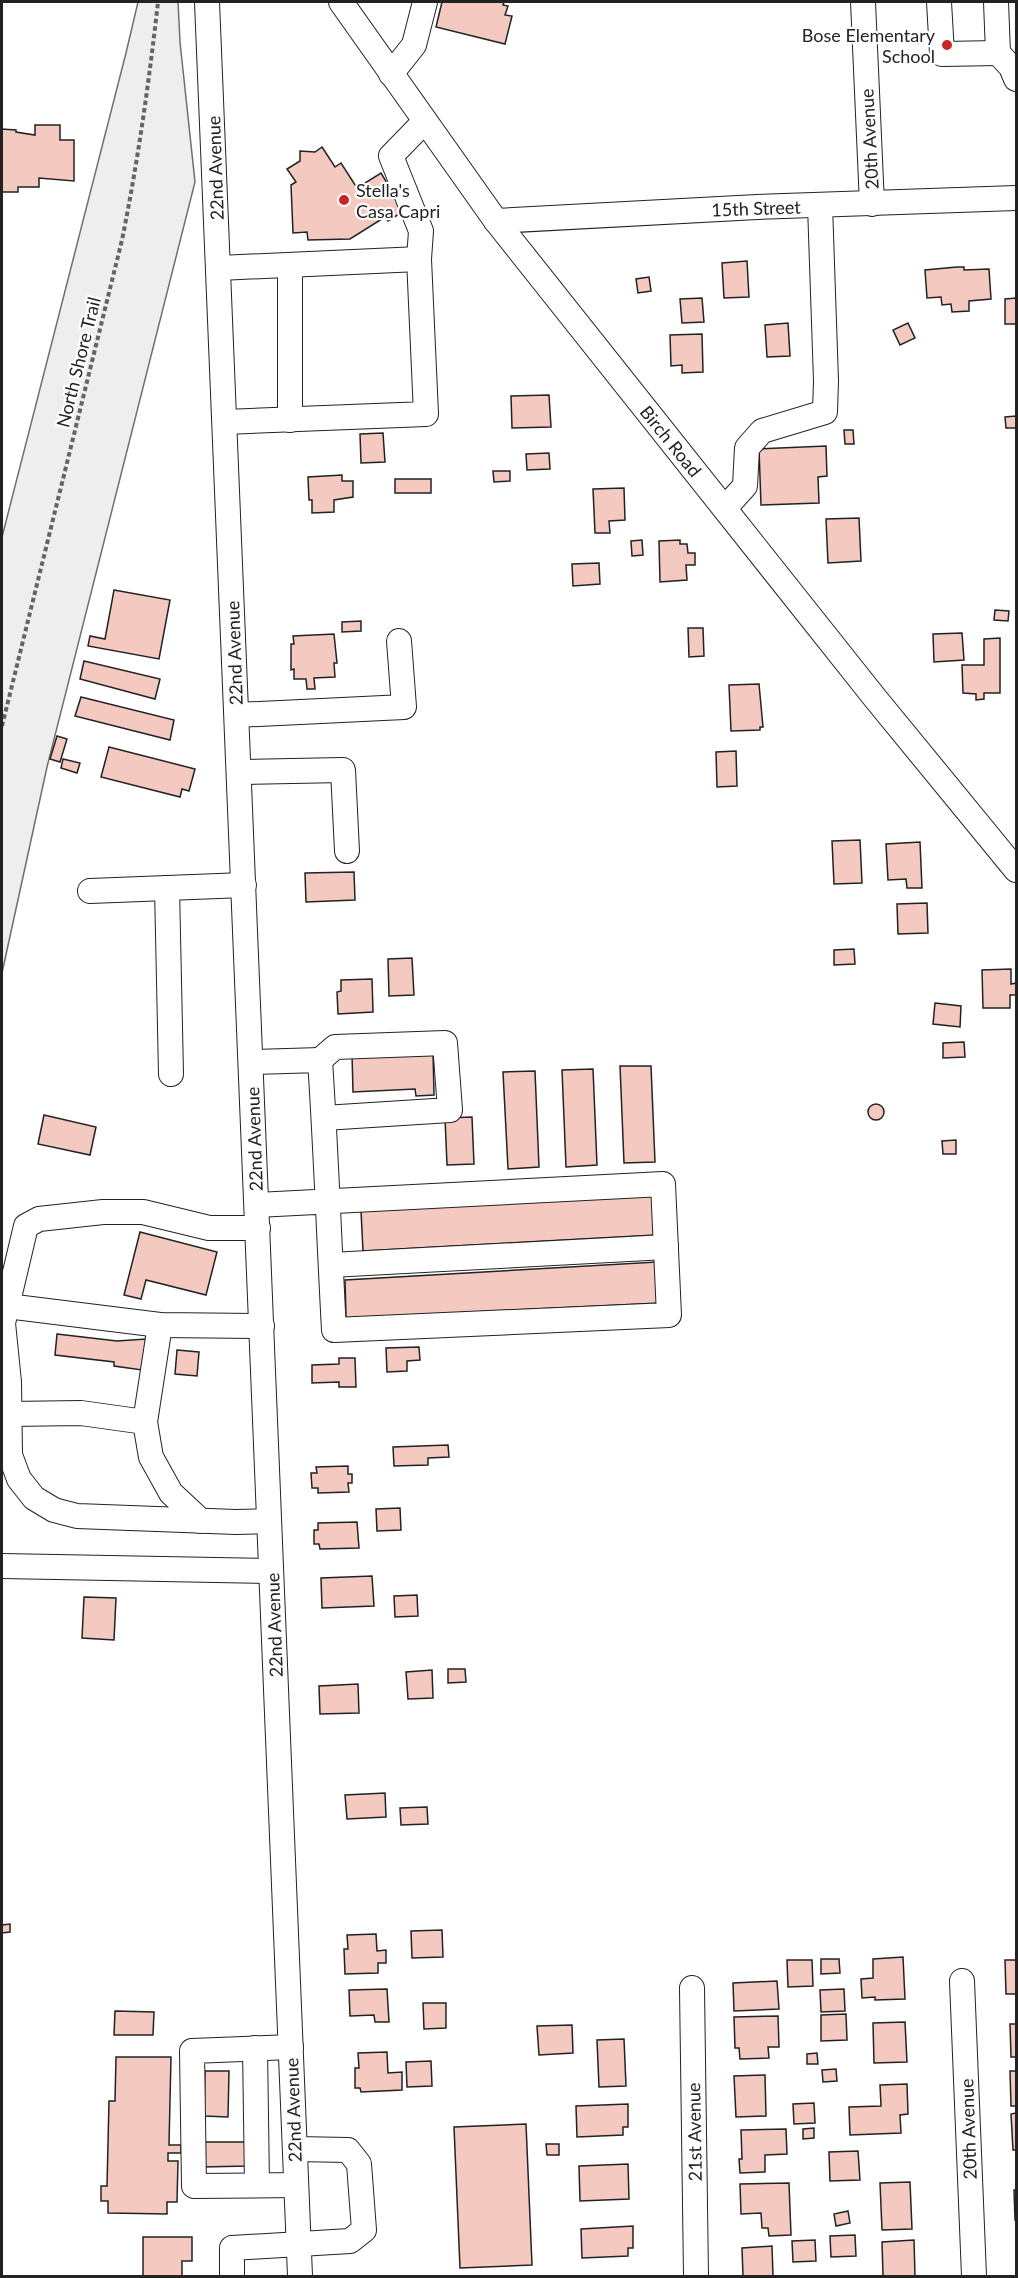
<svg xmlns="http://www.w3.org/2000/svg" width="1018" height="2278" font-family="Lato,sans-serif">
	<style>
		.green { fill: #eee; stroke: #6f6f6f; stroke-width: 1.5 }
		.building { fill: #f3c9c0; stroke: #222; stroke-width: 1.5 }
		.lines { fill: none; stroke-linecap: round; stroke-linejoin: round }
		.minor-casing { stroke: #222; stroke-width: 26 }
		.path { stroke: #646464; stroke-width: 4; stroke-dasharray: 4.5 3; stroke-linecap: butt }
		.minor { stroke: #fff; stroke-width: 24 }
		.poi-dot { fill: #c62828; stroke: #fff; stroke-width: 2 }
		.labels { text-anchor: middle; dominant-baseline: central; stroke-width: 4.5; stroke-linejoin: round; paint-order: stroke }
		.poi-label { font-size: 18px; fill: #222; stroke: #fff; text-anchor: end }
		.street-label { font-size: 18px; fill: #222; stroke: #fff }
	</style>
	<rect width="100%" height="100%" fill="#fff"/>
	<path class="green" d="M138 2H178L180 42 195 182 47 767 2 973V537L126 53Z"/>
	<g class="building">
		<path d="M442 2H504L503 5 508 6 505 15 512 16 505 44 436 27Z"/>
		<path d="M35 125H60V140H74V181L39 178V187H18V192H2V129L16 130V132L35 135Z"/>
		<path d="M322 147 335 167 341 163 357 188 381 173 404 211 388 221 385 217 350 239 308 240 307 232 293 233 291 185 296 182 287 169 300 161V151L315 152Z"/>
		<path d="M747 261 749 297 724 298 722 263Z"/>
		<path d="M957 267H964V270L989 269 991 299 969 301V311L952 312 951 304 942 305 941 297 927 298 925 270Z"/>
		<path d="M649 277 651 291 638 293 636 279Z"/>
		<path d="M702 298 704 322 682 323 680 299Z"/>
		<path d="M1016 298V324H1005V299Z"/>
		<path d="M788 323 790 356 767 357 765 325Z"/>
		<path d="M908 323 915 338 900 345 893 330Z"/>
		<path d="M702 334 703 372 682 373V365L671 366 670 335Z"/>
		<path d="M549 395 551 427 512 428 511 396Z"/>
		<path d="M1016 416V428H1006L1005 417Z"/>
		<path d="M844 430H853L854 444H845Z"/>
		<path d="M383 433 385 462 361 463 360 434Z"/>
		<path d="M826 446 827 476 818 477 819 503 761 505 759 449Z"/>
		<path d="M549 453 550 469 527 470 526 454Z"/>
		<path d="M493 471H510V481L494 482Z"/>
		<path d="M342 475V481H353V497L334 500V512L312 513V500H309L308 477Z"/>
		<rect x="395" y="479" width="36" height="14"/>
		<path d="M624 488 625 520 609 521 610 533H595L593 489Z"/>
		<path d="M859 518 861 561 828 563 826 519Z"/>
		<path d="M642 540 643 555 632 556 631 541Z"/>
		<path d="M680 540V544H687L688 553H695V565H686L687 580 660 582 659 541Z"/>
		<path d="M599 563 600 584 573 586 572 564Z"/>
		<path d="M114 590 170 600 159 659 88 646 90 636 105 639Z"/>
		<path d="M995 610 1009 611 1008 621 994 620Z"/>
		<path d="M361 621V631L342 632V622Z"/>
		<path d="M688 628H703L704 656 689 657Z"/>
		<path d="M962 633 964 660 934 662 933 634Z"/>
		<path d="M334 634 337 663H334L335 677 314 678 315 689H307L306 679H294V669L291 670V644H294L293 636Z"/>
		<path d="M1000 638V693H984V699L976 700V694L963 693 962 665H984V639Z"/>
		<path d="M84 661 160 679 155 699 80 679Z"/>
		<path d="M759 684 763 727H760V730L731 731 729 685Z"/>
		<path d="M81 697 174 720 170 740 75 716Z"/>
		<path d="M57 736 67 739 60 762 50 759Z"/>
		<path d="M109 747 195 769 189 791 182 789 180 797 101 777Z"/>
		<path d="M736 751 737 786 717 787 716 752Z"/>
		<path d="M63 759 80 763 77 773 61 768Z"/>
		<path d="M860 840 862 883 834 884 832 841Z"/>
		<path d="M920 842 922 888H907L906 879 888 880 886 844Z"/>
		<path d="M354 872 355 900 306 902 305 873Z"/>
		<path d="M927 903 928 933 898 934 897 904Z"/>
		<path d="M854 949 855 964 834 965V950Z"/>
		<path d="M412 958 414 995 389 996 388 959Z"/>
		<path d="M1011 969V984L1016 983V995H1010V1008H983L982 970Z"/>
		<path d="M372 979 373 1012 338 1014 337 992 341 991V980Z"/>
		<path d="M935 1003 961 1006 960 1027 933 1024Z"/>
		<path d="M964 1042 965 1057 943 1058V1043Z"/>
		<path d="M433 1051 434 1095 416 1096 415 1089 353 1092 352 1054Z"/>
		<path d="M620 1066H651L655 1162 624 1163Z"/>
		<path d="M593 1069 597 1165 566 1167 562 1070Z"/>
		<path d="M535 1071 539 1167 508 1169 503 1072Z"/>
		<circle cx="876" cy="1112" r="8"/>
		<path d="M44 1115 96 1127 90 1155 38 1144Z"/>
		<path d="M472 1117 474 1164 447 1165 445 1118Z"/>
		<path d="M956 1140V1154H943L942 1141Z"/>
		<path d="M654 1194 656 1235 363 1251 361 1211Z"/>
		<path d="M140 1232 217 1252 206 1295 146 1280 141 1299 124 1295Z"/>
		<path d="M657 1262 661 1303 346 1318 345 1280Z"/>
		<path d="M57 1334 117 1341 146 1339 142 1370 114 1366V1362L55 1355Z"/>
		<path d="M419 1347 420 1360 407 1361V1371L387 1372 386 1348Z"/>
		<path d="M177 1350 199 1352 197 1376 175 1374Z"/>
		<path d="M339 1358H355L356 1387H339V1382L312 1383V1365L339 1364Z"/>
		<path d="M448 1445 449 1457 428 1458V1465L394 1466 393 1447Z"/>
		<path d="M348 1466V1474H352V1483H348L349 1492 318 1493V1488H312L311 1473H317L316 1467Z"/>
		<path d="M400 1508 401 1530 377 1531 376 1509Z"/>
		<path d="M357 1522 359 1548 320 1549 319 1544H314V1530H318V1523Z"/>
		<path d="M372 1576 374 1606 322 1608 321 1578Z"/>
		<path d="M417 1595 418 1616 395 1617 394 1596Z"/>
		<path d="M84 1597 116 1598 114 1640 82 1638Z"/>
		<path d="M448 1669H465L466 1682 448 1683Z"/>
		<path d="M432 1670 433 1698 408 1699 406 1672Z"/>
		<path d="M358 1684 359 1713 320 1714 319 1686Z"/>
		<path d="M385 1793 386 1817 347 1819 345 1795Z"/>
		<path d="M427 1807 428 1824 401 1825 400 1808Z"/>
		<path d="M10 1924V1932L2 1933V1925Z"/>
		<path d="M442 1930 443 1957 412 1958 411 1931Z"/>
		<path d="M376 1934 377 1951 386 1950V1963H378V1973L345 1974 344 1949H348L347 1935Z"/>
		<path d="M903 1957 905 1999 875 2000V1997L862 1998 861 1979 873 1978V1959Z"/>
		<path d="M821 1959H839L840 1973 821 1974Z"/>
		<path d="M787 1960H812L813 1986 788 1987Z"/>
		<path d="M1005 1960H1016V1994H1006Z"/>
		<path d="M777 1981 779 2009 734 2011 733 1983Z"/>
		<path d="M387 1989 389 2022H375L374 2015 350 2016 349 1990Z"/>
		<path d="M844 1989 845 2011 821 2012 820 1990Z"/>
		<path d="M423 2003H446V2028L424 2029Z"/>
		<path d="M115 2011 154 2012 153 2035H114Z"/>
		<path d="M846 2014 847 2040 821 2041V2015Z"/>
		<path d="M778 2016 779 2047H768L769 2058 740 2059 739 2048H735L734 2017Z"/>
		<path d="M905 2022 907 2062 874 2063 873 2023Z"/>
		<path d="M1010 2024H1016V2057H1011Z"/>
		<path d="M572 2025 573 2053 539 2055 537 2026Z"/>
		<path d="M624 2039 626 2086 599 2087 597 2040Z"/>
		<path d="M387 2052 388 2073 402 2072V2090L361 2092 360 2088H355V2068H359L358 2053Z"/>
		<path d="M817 2053 818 2064H807V2054Z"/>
		<path d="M116 2057H171L169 2145H181V2153H168V2161H178L177 2202H167V2214L108 2213V2201H101V2186H107L109 2101H115Z"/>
		<path d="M431 2061 432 2086 407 2087 406 2062Z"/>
		<path d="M836 2069 837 2081 823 2082 822 2070Z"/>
		<path d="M205 2071H229L228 2117 204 2116Z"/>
		<path d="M1010 2071H1016V2106H1011Z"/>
		<path d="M765 2075 766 2116 736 2117 734 2076Z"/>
		<path d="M907 2084 908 2114 900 2115 901 2133 850 2135 849 2107 881 2106 880 2085Z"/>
		<path d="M814 2103 815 2123 794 2124 793 2104Z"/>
		<path d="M628 2104V2127H623V2135L577 2137 576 2106Z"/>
		<path d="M1016 2113V2150H1013L1011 2114Z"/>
		<path d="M526 2124 532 2265 460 2268 454 2127Z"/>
		<path d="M814 2128V2138L803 2139V2129Z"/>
		<path d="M786 2129 787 2154 765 2155V2172L740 2173 739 2159H742L741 2130Z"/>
		<path d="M200 2142H249V2166L201 2167Z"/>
		<path d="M546 2144H559V2155H547Z"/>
		<path d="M858 2151 860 2180 830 2181 829 2152Z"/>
		<path d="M628 2164 629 2199 580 2201 579 2166Z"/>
		<path d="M910 2182 912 2229 882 2230 880 2183Z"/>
		<path d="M789 2183 791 2235 769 2236 768 2228H762L761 2213 741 2214 740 2184Z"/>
		<path d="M1014 2190H1016V2220H1015Z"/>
		<path d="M848 2211 850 2223 836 2226 834 2214Z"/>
		<path d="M633 2226V2248H628V2256L582 2258 581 2229Z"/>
		<path d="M855 2235 856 2256 831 2257 830 2236Z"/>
		<path d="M143 2237H192V2261H182V2276H143Z"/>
		<path d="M815 2240 816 2261 793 2262 792 2241Z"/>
		<path d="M914 2240 915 2276H883L882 2242Z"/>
		<path d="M772 2246 773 2276H743L742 2248Z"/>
	</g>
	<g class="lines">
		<defs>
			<g id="minor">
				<path d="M207 2 300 2276"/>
				<path d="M341 2 496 221 875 698 1016 870"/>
				<path d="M863 2 872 204"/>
				<path d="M939 2 942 54 998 53 996 2"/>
				<path d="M998 53 1011 67 1016 79"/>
				<path d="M391 74 414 45 425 2"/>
				<path d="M496 221 757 207 1016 198"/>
				<path d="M290 265V420"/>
				<path d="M219 268 419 259"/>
				<path d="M225 422 426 414 419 259 421 231 391 156 425 121"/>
				<path d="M725 508 745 486 747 448 762 431 825 412 826 381 820 205"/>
				<path d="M237 715 404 707 399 641"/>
				<path d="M239 772 343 770 347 851"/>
				<path d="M167 888 171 1074"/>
				<path d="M90 891 244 885"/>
				<path d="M320 1060 335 1047 445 1043 450 1110 324 1118"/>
				<path d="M251 1062 320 1060C326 1150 329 1240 334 1330L669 1315 663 1184 257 1205"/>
				<path d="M258 1228H209L143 1212H103L39 1219 26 1226 3 1323 9 1382 10 1455 19 1479 34 1498 54 1510 77 1516 236 1522 269 1521"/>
				<path d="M331 1265 666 1247"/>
				<path d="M7 1306 160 1325 262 1326"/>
				<path d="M160 1325 145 1422 151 1457 171 1493 201 1521"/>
				<path d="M9 1414 81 1413 145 1422"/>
				<path d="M2 1566 271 1571"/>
				<path d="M962 1981 974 2276"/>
				<path d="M692 1988 696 2276"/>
				<path d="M291 2047 192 2051 194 2186 296 2185"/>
				<path d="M255 2048 257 2185"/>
				<path d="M232 2276V2248L350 2241 364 2230 359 2164 348 2150 295 2149"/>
			</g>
		</defs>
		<use href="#minor" class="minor-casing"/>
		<path class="path" d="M2 726 122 240C138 161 149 82 158 2"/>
		<use href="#minor" class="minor"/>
	</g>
	<g class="poi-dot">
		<circle cx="947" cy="45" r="6"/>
		<circle cx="344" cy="200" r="6"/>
	</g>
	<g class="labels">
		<g class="poi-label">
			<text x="935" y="35">Bose Elementary<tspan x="935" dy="21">School</tspan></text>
			<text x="356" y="190" text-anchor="start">Stella's<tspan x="356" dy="21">Casa Capri</tspan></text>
		</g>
		<g class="street-label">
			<text transform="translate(869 139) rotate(-93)">20th Avenue</text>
			<text transform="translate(215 168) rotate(-92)">22nd Avenue</text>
			<text transform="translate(756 208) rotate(-2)">15th Street</text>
			<text transform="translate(78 362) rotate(-76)">North Shore Trail</text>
			<text transform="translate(671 441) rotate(51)">Birch Road</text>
			<text transform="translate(234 653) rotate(-92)">22nd Avenue</text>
			<text transform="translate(254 1139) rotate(-92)">22nd Avenue</text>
			<text transform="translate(274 1625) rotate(-92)">22nd Avenue</text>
			<text transform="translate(293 2110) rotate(-92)">22nd Avenue</text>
			<text transform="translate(968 2129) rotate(-92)">20th Avenue</text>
			<text transform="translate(694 2132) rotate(-91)">21st Avenue</text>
		</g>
	</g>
	<rect width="1018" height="2278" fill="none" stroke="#222222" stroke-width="6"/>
</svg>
